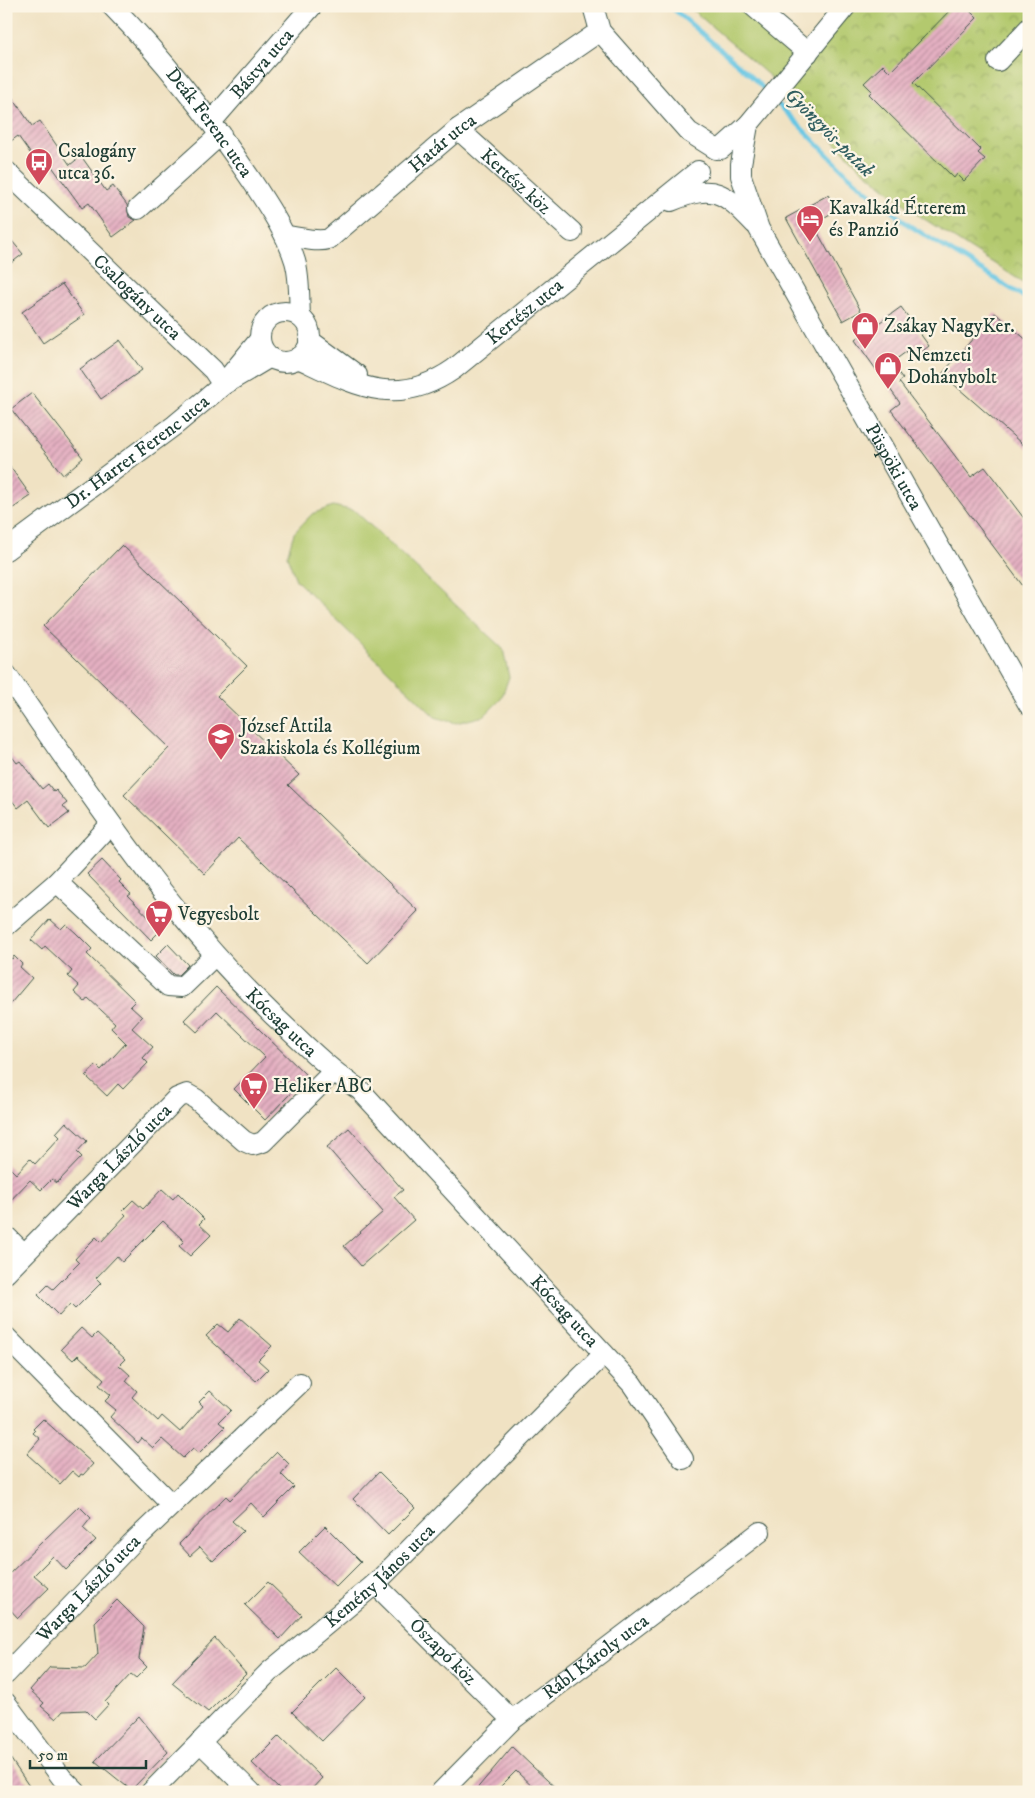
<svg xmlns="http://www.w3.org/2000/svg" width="1035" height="1798" font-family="'IM FELL DW Pica',serif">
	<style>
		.grass { fill: #b3c96e; stroke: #698351 }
		.park { fill: url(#park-crowns); stroke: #698351 }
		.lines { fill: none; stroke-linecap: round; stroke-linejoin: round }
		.stream { stroke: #66c6e4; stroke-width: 4.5 }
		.building { fill: url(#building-hatch) }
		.minor-casing { stroke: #3e5649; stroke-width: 22 }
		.minor { stroke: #fff; stroke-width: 20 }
		.labels { text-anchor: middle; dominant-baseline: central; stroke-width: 4.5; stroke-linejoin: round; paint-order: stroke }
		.street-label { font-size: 19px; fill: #1f3d34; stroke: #fcf5e5 }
		.poi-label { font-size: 19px; fill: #1f3d34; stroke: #fcf5e5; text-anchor: start }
		.water-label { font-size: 20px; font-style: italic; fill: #315f60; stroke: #fcf5e5 }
	</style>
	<defs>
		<pattern id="park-crowns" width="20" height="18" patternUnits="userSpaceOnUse" patternTransform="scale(1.25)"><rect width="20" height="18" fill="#b3c96e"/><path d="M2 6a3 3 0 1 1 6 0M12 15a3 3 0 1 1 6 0" fill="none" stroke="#91a45b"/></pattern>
		<pattern id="building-hatch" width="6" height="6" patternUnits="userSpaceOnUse" patternTransform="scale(1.25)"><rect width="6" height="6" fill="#e5b0c2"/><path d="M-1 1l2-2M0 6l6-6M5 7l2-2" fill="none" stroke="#b9909e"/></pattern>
	</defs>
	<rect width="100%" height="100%" fill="#fcf5e5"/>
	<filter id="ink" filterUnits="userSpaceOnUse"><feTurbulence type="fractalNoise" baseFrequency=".02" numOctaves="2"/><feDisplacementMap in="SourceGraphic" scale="10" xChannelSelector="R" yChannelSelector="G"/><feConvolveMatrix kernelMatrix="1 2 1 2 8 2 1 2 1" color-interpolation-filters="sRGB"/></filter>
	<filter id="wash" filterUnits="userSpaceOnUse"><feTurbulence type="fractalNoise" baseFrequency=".0096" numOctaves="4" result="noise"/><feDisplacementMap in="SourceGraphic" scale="20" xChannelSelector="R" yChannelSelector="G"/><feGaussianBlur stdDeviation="1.12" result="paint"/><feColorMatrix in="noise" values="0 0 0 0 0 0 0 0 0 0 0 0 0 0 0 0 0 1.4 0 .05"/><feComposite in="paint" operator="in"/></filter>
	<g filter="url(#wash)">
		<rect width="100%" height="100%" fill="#f0e2c3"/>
		<g class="grass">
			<path d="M688 6H753L808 53 781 86Z"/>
			<path d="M333 506 355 511 503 649 509 677 501 699 484 716 456 723 435 717 296 580 287 556 294 533 312 514Z"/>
		</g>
		<path class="park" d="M847 6H1029V286L918 215 858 166 781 86Z"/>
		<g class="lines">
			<g class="stream">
				<path d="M670 6 749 74 768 93"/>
				<path d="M775 101 848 175 907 224 1029 300"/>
			</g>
		</g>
		<g id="blocks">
			<g class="building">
				<path d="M954 6H965L977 18 913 83 981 150 978 153 985 159 964 181 957 174 954 178 882 107 869 94 872 91 864 83 883 65 890 72Z"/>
				<path d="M6 88 32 126 40 121 70 165 81 156 106 191 113 186 127 205 129 217 136 220 113 237 89 203 82 208 48 161 40 167 18 136 11 141 6 133Z"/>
				<path d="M828 195 837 210 813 224 861 311 843 321 786 218Z"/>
				<path d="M6 234 23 254 6 267Z"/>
				<path d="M62 284 84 315 43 343 22 312Z"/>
				<path d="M901 307 929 346 916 356 910 349 891 363 903 379 899 382 971 477 985 467 1029 525V594L891 410 900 403 855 340Z"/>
				<path d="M995 313 1029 342V450L942 374Z"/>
				<path d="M120 340 142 370 101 399 80 369Z"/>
				<path d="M32 393 83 458 63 475 11 409Z"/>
				<path d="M6 461 31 496 6 513Z"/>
				<path d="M122 545 247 666 217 696 299 775 288 785 418 911 368 963 238 838 205 874 124 795 169 748 43 626Z"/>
				<path d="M6 749 17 763 20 761 42 789 48 784 54 792 56 790 67 803 63 806 69 813 49 828 28 800 18 808 6 793Z"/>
				<path d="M102 860 121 880 119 882 131 894 128 896 161 930 151 940 87 874Z"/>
				<path d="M50 919 61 929 66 924 76 933 92 949 87 954 135 1001 130 1006 142 1017 132 1028 153 1047 143 1058 148 1063 123 1089 118 1084 107 1096 86 1076 96 1065 101 1070 126 1043 111 1028 115 1023 88 998 85 1002 74 992 79 986 68 976 72 971 45 946 42 950 31 940Z"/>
				<path d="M168 944 188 965 178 975H174L156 956Z"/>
				<path d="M6 954 12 959 14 956 22 964 20 967 32 978 6 1009Z"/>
				<path d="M216 987 307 1076 265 1120 234 1089 265 1057 217 1011 197 1032 184 1020Z"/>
				<path d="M66 1122 87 1141 77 1152 82 1157 57 1183 52 1179 41 1190 30 1180 6 1205V1164L16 1174 30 1159 35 1164 60 1137 56 1133Z"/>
				<path d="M349 1128 403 1190 394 1197 414 1220 361 1266 344 1246 383 1212 327 1147Z"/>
				<path d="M162 1189 173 1199 178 1193 204 1219 199 1224 211 1235 190 1256 179 1246 184 1241 163 1221 122 1262 117 1256 96 1278 101 1283 75 1309 70 1304 59 1316 38 1295 48 1285 53 1289 79 1263 75 1259 85 1248 96 1237 101 1242 126 1215 122 1211 133 1200 143 1209Z"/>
				<path d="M240 1318 272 1346 258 1360 268 1369 256 1381 206 1336 218 1324 228 1332Z"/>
				<path d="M81 1328 92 1338 97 1333 125 1359 119 1365 130 1375 126 1381 137 1391 132 1397 158 1421 162 1416 180 1432 203 1406 199 1402 210 1391 231 1410 219 1422 225 1427 199 1453 193 1448 183 1458 162 1439 153 1448 142 1438 138 1443 110 1417 116 1410 105 1401 111 1395 99 1385 104 1379 78 1355 73 1360 61 1349Z"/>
				<path d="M43 1419 93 1464 83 1475 81 1474 79 1477 72 1471 60 1484 27 1454 40 1439 33 1433 35 1431 33 1429Z"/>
				<path d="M277 1452 289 1464 281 1474 294 1487 264 1517 251 1503 232 1521 243 1531 213 1561 200 1547 190 1556 179 1544 226 1496 230 1500Z"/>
				<path d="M379 1472 415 1508 388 1535 353 1499Z"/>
				<path d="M79 1506 91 1518 83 1528 96 1540 66 1570 53 1556 34 1575 49 1588 18 1618 6 1605V1577Z"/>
				<path d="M325 1526 361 1562 336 1587 299 1552Z"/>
				<path d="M268 1582 302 1615 280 1639 245 1605Z"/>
				<path d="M117 1600 144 1627 139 1659 147 1667 136 1678 131 1674 105 1702 108 1705 95 1719 86 1710 63 1711 56 1719 41 1706 44 1703 30 1690 50 1667 85 1668 98 1654 95 1622Z"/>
				<path d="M215 1638 246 1674 208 1712 172 1683Z"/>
				<path d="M336 1668 365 1697 322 1741 292 1712Z"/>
				<path d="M139 1716 168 1752 131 1790 95 1761Z"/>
				<path d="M279 1736 322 1778 309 1792H282L252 1763Z"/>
				<path d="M512 1747 533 1767 560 1792H538L516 1771 495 1792H474Z"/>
				<path d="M6 1752 33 1792H6Z"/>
			</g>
		</g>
	</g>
	<g filter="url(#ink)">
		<use href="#blocks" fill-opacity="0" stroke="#3e5649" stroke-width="1"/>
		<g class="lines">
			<defs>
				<g id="minor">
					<path id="s1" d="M112 6C165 60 210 118 252 181 268 206 286 232 295 261 300 278 299 299 300 317"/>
					<path d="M593 6 600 31 689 132 716 149"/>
					<path d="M753 6 808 53"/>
					<path d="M998 61 1029 28"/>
					<path id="s2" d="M212 121 312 6"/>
					<path id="s3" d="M748 125 741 164V176L759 229 1029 705"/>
					<path id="s4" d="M458 129 572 232"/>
					<path d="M721 149 748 125 846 6"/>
					<path id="s5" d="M6 171 213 370 223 385"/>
					<path d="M671 201C714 183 724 192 755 224"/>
					<path d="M138 209 221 134"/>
					<path id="s6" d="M286 236C300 237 316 243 329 239L458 129 600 31"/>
					<circle cx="285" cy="337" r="25"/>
					<path d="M309 340 357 375"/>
					<path id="s7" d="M298 358C354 384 395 410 454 369L698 171"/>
					<path d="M228 378 260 339"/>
					<path id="s8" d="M6 550 175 425 223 385 270 357"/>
					<path id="s9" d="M6 674C89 793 169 915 274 1016 302 1042 328 1069 360 1090L632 1384 683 1459"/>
					<path d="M57 882 168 986 182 987 214 956"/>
					<path d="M6 926 57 882 111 824"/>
					<path d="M6 1236 24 1254"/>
					<path id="s10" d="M6 1273 177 1098 187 1094 196 1099 244 1141 253 1145 263 1142 333 1072"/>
					<path d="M6 1337 171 1504"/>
					<path id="s11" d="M375 1584 512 1720"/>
					<path id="s12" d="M6 1674 131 1544 300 1383"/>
					<path d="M6 1703 62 1778 76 1792"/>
					<path d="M200 1742 251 1792"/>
					<path id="s13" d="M151 1792 269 1672 375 1584 604 1354"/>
					<path id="s14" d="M441 1792 512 1720 760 1532"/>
				</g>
			</defs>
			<use href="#minor" class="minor-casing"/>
			<use href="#minor" class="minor"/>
		</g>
	</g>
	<defs>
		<symbol id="bus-pin" viewBox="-11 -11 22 30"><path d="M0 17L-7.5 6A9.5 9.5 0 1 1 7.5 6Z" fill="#d1495b" stroke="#fcf5e5"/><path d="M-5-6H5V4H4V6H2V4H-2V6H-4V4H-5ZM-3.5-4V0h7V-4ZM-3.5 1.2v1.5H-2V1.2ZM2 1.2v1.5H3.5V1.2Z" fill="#fff"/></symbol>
		<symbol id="hotel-pin" viewBox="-11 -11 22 30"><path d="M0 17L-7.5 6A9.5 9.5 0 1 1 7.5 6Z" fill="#d1495b" stroke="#fcf5e5"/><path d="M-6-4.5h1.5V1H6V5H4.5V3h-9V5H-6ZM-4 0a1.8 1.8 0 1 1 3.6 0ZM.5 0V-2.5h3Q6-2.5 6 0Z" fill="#fff"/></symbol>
		<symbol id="shop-pin" viewBox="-11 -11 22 30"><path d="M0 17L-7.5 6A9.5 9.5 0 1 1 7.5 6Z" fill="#d1495b" stroke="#fcf5e5"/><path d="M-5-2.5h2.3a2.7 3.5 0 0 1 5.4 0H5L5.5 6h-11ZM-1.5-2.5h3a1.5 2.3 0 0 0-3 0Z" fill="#fff"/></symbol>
		<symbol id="school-pin" viewBox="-11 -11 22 30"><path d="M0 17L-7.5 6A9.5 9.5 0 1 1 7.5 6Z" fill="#d1495b" stroke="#fcf5e5"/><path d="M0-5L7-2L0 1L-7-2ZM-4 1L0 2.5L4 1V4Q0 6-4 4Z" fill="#fff"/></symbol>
		<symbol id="supermarket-pin" viewBox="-11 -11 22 30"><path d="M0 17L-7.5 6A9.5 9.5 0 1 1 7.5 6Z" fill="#d1495b" stroke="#fcf5e5"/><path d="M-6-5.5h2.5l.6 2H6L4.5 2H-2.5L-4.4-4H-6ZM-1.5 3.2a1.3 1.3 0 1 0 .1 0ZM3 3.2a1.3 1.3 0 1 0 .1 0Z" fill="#fff"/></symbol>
	</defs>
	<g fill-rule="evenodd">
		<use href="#bus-pin" x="23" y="146" width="32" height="43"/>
		<use href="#hotel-pin" x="794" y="203" width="32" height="43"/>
		<use href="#shop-pin" x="849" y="310" width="32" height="43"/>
		<use href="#shop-pin" x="872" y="350" width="32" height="43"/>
		<use href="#school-pin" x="205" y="721" width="32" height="43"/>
		<use href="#supermarket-pin" x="143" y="898" width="32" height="43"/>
		<use href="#supermarket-pin" x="238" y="1070" width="32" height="43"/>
	</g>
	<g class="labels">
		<g class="street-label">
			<text stroke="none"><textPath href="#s2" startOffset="76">Bástya utca</textPath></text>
			<text stroke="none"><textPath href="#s1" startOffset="152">Deák Ferenc utca</textPath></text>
			<text stroke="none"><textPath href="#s6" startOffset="192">Határ utca</textPath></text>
			<text stroke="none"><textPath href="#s4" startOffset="78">Kertész köz</textPath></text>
			<text stroke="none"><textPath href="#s5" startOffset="182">Csalogány utca</textPath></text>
			<text stroke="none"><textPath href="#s7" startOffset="258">Kertész utca</textPath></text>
			<text stroke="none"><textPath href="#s8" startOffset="164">Dr. Harrer Ferenc utca</textPath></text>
			<text stroke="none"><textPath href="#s3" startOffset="381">Püspöki utca</textPath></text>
			<text stroke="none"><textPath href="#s9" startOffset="445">Kócsag utca</textPath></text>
			<text stroke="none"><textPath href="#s10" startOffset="162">Warga László utca</textPath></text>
			<text stroke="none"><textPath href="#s9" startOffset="850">Kócsag utca</textPath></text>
			<text stroke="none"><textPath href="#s13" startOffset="315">Kemény János utca</textPath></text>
			<text stroke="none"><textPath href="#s12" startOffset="119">Warga László utca</textPath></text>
			<text stroke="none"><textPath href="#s11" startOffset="96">Őszapó köz</textPath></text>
			<text stroke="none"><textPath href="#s14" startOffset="206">Rábl Károly utca</textPath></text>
		</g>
		<g class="poi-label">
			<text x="58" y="151">Csalogány<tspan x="58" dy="22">utca 36.</tspan></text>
			<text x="829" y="208">Kavalkád Étterem<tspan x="829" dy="22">és Panzió</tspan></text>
			<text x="884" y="326">Zsákay NagyKer.</text>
			<text x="907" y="355">Nemzeti<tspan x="907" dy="22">Dohánybolt</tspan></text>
			<text x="240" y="726">József Attila<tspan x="240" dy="22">Szakiskola és Kollégium</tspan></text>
			<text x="178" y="914">Vegyesbolt</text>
			<text x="273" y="1086">Heliker ABC</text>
		</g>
		<g class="water-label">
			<text transform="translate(829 133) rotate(45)">Gyöngyös-patak</text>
		</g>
	</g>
	<rect width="1035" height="1798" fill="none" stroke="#fcf5e5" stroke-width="25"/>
	<path d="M30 1760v8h116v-8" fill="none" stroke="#1f3d34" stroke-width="2.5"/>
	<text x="38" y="1760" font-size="15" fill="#1f3d34" stroke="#fcf5e5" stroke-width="4" paint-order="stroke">50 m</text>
</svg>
